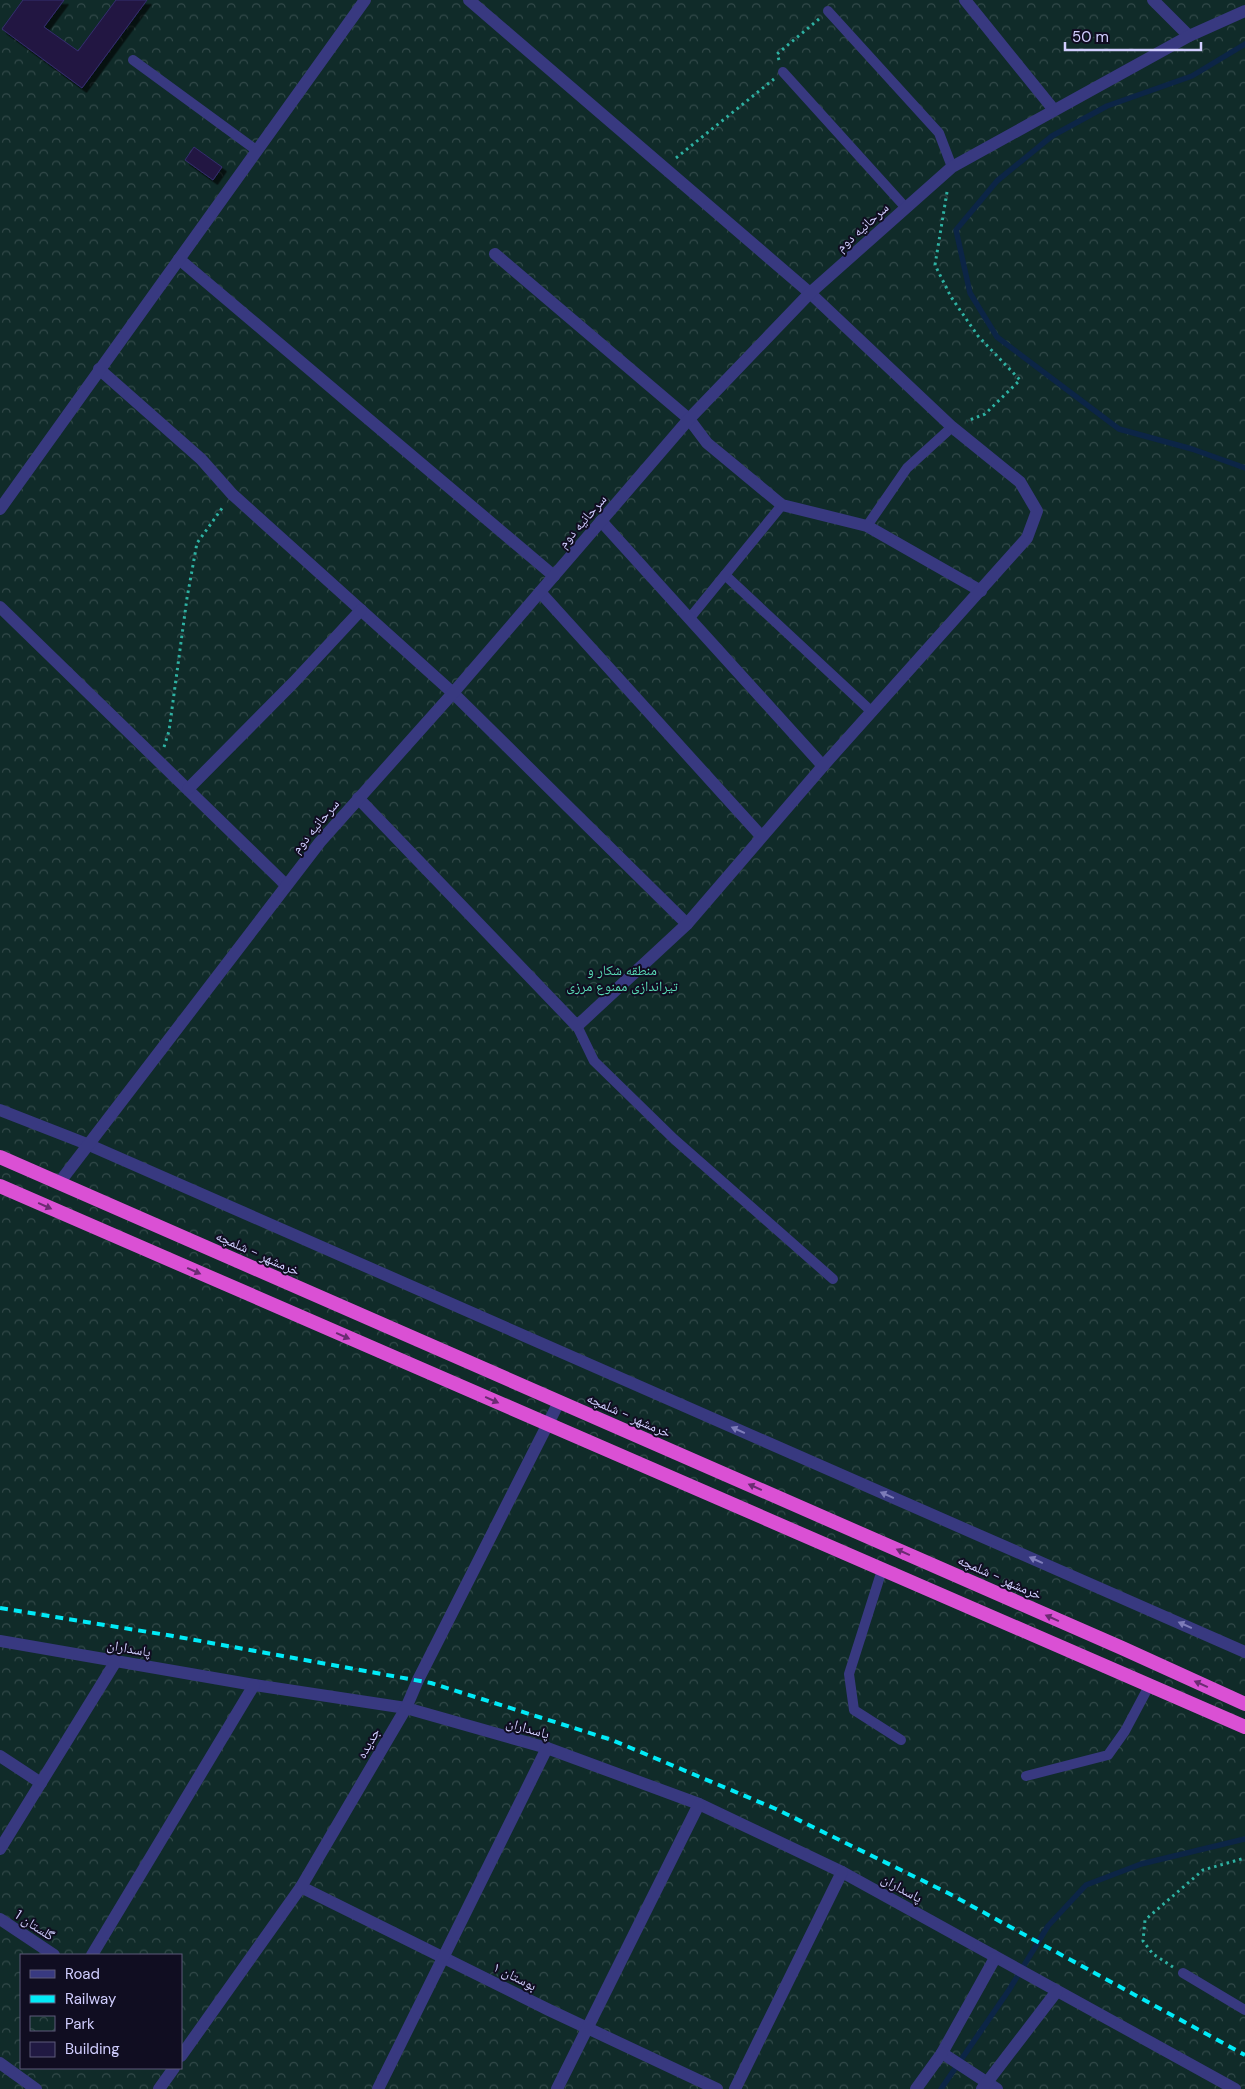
<svg xmlns="http://www.w3.org/2000/svg" width="1245" height="2089" font-family="'DM Sans','Noto Naskh Arabic',sans-serif">
	<style>
		.park { fill: url(#park-crowns); fill-rule: evenodd }
		.lines { fill: none; stroke-linecap: round; stroke-linejoin: round }
		.stream { stroke: #0c2546; stroke-width: 5.5 }
		.building { fill: #201942; stroke: #352c6e; filter: url(#shadow) }
		.path { stroke: #2eb2a3; stroke-width: 3; stroke-dasharray: 2.5 4; stroke-linecap: butt }
		.service { stroke: #383980; stroke-width: 10 }
		.minor { stroke: #383980; stroke-width: 12 }
		.trunk { stroke: #da50d4; stroke-width: 14 }
		.rail { stroke: #02eaf7; stroke-width: 4; stroke-dasharray: 8 6; stroke-linecap: butt }
		.oneway { fill: #6b2b72 }
		.oneway2 { fill: #7d7cb9 }
		.labels { text-anchor: middle; dominant-baseline: central; stroke-width: 4; stroke-linejoin: round; paint-order: stroke }
		.street-label { font-size: 14px; fill: #d1ceff; stroke: #100d21 }
		.park-label { font-size: 14px; fill: #5adeb7; stroke: #100d21 }
	</style>
	<defs>
		<pattern id="park-crowns" width="20" height="18" patternUnits="userSpaceOnUse" patternTransform="scale(1.25)"><rect width="20" height="18" fill="#102b29"/><path d="M2 6a3 3 0 1 1 6 0M12 15a3 3 0 1 1 6 0" fill="none" stroke="#324949"/></pattern>
		<filter id="shadow"><feDropShadow dx="4.5" dy="4.5" stdDeviation="0" flood-color="#0009"/></filter>
	</defs>
	<rect width="100%" height="100%" fill="#100d21"/>
	<path class="park" d="M0 0H1245V2089H0ZM21 1955H181V2068H21Z"/>
	<g class="lines">
		<g class="stream">
			<path d="M1245 44 1192 76 1107 106 1052 136 997 181 956 230 970 293 997 337 1119 429 1192 449 1245 468"/>
			<path d="M941 2089 1009 1990 1048 1926 1086 1885 1141 1864 1245 1839"/>
		</g>
	</g>
	<g class="building">
		<path d="M23 0H64L44 27 78 51 116 0H147L82 88 2 29Z"/>
		<path d="M194 147 222 167 213 180 185 160Z"/>
	</g>
	<g class="lines">
		<g class="path">
			<path d="M779 60 777 54 819 19"/>
			<path d="M676 158 774 79"/>
			<path d="M947 192 935 265 951 297 978 336 1020 380 985 414 967 421"/>
			<path d="M164 747 169 731 187 598 197 543 223 507"/>
			<path d="M1173 1967 1153 1954 1143 1941 1145 1920 1203 1870 1245 1858"/>
		</g>
		<g class="service">
			<path d="M828 11 939 133 952 167"/>
			<path d="M133 60 256 150"/>
			<path d="M783 72 906 208"/>
			<path d="M867 526 907 468 952 427"/>
			<path d="M725 575 872 712"/>
			<path d="M689 619 782 505"/>
			<path d="M577 1026 594 1061 674 1139 833 1279"/>
			<path d="M882 1570 849 1674 854 1710 901 1740"/>
			<path d="M1026 1776 1108 1755 1125 1731 1149 1686"/>
			<path d="M1183 1973 1245 2010"/>
		</g>
		<g class="minor">
			<path d="M965 0 1054 110"/>
			<path d="M1153 0 1189 36"/>
			<path d="M495 254 689 419 707 443 782 505 867 526 981 591"/>
			<path d="M179 259 554 576"/>
			<path d="M99 369 201 459 232 494 453 693 687 924"/>
			<path d="M0 509 365 0"/>
			<path d="M601 521 823 766"/>
			<path d="M540 592 761 836"/>
			<path d="M0 607 286 885"/>
			<path d="M188 789 294 682 361 610"/>
			<path d="M358 798 577 1026 687 924 823 766 1027 538 1037 511 1020 482 952 427 810 293 469 0"/>
			<path d="M0 1110 87 1144 1245 1652"/>
			<path d="M59 1183 320 842 453 693 689 419 810 293 952 167 1189 36 1245 11"/>
			<path d="M0 1641 254 1685 406 1708 547 1748 699 1804 842 1872 1235 2089"/>
			<path d="M0 1756 41 1783"/>
			<path d="M0 1849 116 1661"/>
			<path d="M301 1887 549 2010 717 2089"/>
			<path d="M0 1919 54 1955"/>
			<path d="M92 1955 254 1685"/>
			<path d="M995 1958 942 2053 997 2089"/>
			<path d="M181 2056 301 1887 406 1708 418 1680 559 1402"/>
			<path d="M0 2063 36 2089"/>
			<path d="M159 2089 174 2068"/>
			<path d="M378 2089 547 1748"/>
			<path d="M557 2089 699 1804"/>
			<path d="M735 2089 842 1872"/>
			<path d="M916 2089 942 2053"/>
			<path d="M982 2089 1057 1991"/>
		</g>
		<g class="trunk">
			<path d="M0 1157 1122 1648 1245 1704"/>
			<path d="M0 1186 1245 1727"/>
		</g>
		<path class="rail" d="M0 1608 173 1636 431 1683 612 1740 776 1809 948 1893 1245 2055"/>
	</g>
	<defs><path id="oneway-solid" d="M-6-.8H1V-3.2L6.5 0L1 3.2V.8H-6Z" transform="scale(1.25)"/></defs>
	<g class="oneway">
		<use href="#oneway-solid" transform="translate(45 1206) rotate(24)"/>
		<use href="#oneway-solid" transform="translate(194 1271) rotate(24)"/>
		<use href="#oneway-solid" transform="translate(343 1336) rotate(24)"/>
		<use href="#oneway-solid" transform="translate(492 1400) rotate(24)"/>
		<use href="#oneway-solid" transform="translate(755 1487) rotate(-156)"/>
		<use href="#oneway-solid" transform="translate(903 1552) rotate(-156)"/>
		<use href="#oneway-solid" transform="translate(1052 1618) rotate(-156)"/>
		<use href="#oneway-solid" transform="translate(1201 1684) rotate(-156)"/>
	</g>
	<g class="oneway2">
		<use href="#oneway-solid" transform="translate(738 1430) rotate(-156)"/>
		<use href="#oneway-solid" transform="translate(887 1495) rotate(-156)"/>
		<use href="#oneway-solid" transform="translate(1036 1560) rotate(-156)"/>
		<use href="#oneway-solid" transform="translate(1185 1625) rotate(-156)"/>
	</g>
	<g class="labels">
		<g class="street-label">
			<text transform="translate(862 227) rotate(-42)">سرحانیه دوم</text>
			<text transform="translate(582 521) rotate(-49)">سرحانیه دوم</text>
			<text transform="translate(315 826) rotate(-50)">سرحانیه دوم</text>
			<text transform="translate(258 1253) rotate(24)">خرمشهر - شلمچه</text>
			<text transform="translate(629 1415) rotate(24)">خرمشهر - شلمچه</text>
			<text transform="translate(1000 1577) rotate(24)">خرمشهر - شلمچه</text>
			<text transform="translate(129 1648) rotate(10)">پاسداران</text>
			<text transform="translate(528 1728) rotate(16)">پاسداران</text>
			<text transform="translate(368 1743) rotate(-60)">جدیده</text>
			<text transform="translate(902 1888) rotate(29)">پاسداران</text>
			<text transform="translate(35 1925) rotate(33)">گلستان 1</text>
			<text transform="translate(515 1976) rotate(27)">بوستان ۱</text>
		</g>
		<g class="park-label">
			<text x="622" y="970">منطقه شکار و<tspan x="622" dy="16">تیراندازی ممنوع مرزی</tspan></text>
		</g>
	</g>
	<rect x="20" y="1954" width="162" height="115" fill="#100d21" stroke="#5d5a7a"/>
	<rect x="30" y="1970" width="25" height="8" fill="#383980" stroke="#5d5a7a"/>
	<text x="65" y="1979" font-size="15" fill="#d1ceff">Road</text>
	<rect x="30" y="1995" width="25" height="8" fill="#02eaf7" stroke="#5d5a7a"/>
	<text x="65" y="2004" font-size="15" fill="#d1ceff">Railway</text>
	<rect x="30" y="2016" width="25" height="15" fill="url(#park-crowns)" stroke="#5d5a7a"/>
	<text x="65" y="2029" font-size="15" fill="#d1ceff">Park</text>
	<rect x="30" y="2042" width="25" height="15" fill="#201942" stroke="#5d5a7a"/>
	<text x="65" y="2054" font-size="15" fill="#d1ceff">Building</text>
	<path d="M1065 42v8h136v-8" fill="none" stroke="#d1ceff" stroke-width="2.5"/>
	<text x="1072" y="42" font-size="15" fill="#d1ceff" stroke="#100d21" stroke-width="4" paint-order="stroke">50 m</text>
</svg>
